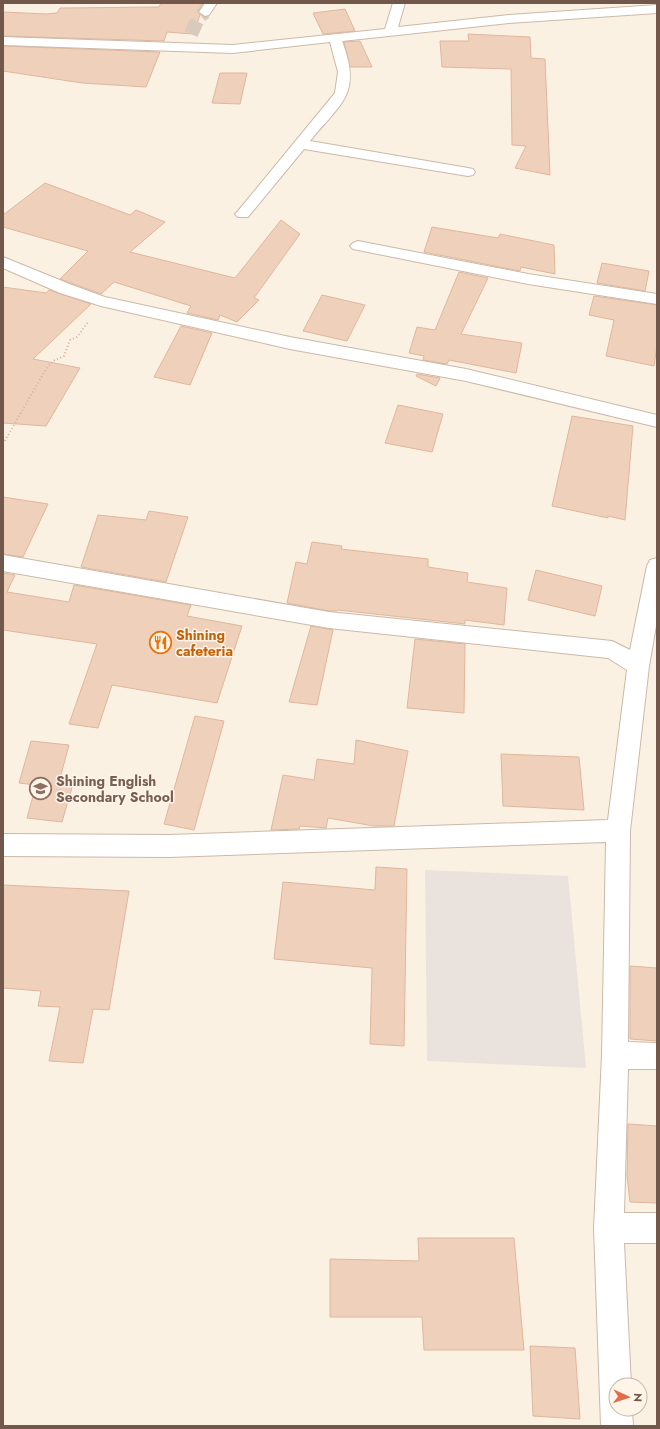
<svg xmlns="http://www.w3.org/2000/svg" width="660" height="1429" font-family="Jost,sans-serif">
	<style>
		.industrial { fill: #eae3dd }
		.building { fill: #efd0bb; stroke: #e1b69c }
		.lines { fill: none; stroke-linecap: round; stroke-linejoin: round }
		.minor-tunnel { stroke: #d8cbbc; stroke-width: 14; stroke-dasharray: 14 7; stroke-linecap: butt }
		.minor-casing { stroke: #cbb9a9; stroke-width: 2 }
		.path { stroke: #d4b39f; stroke-width: 2; stroke-dasharray: 1 2.5; stroke-linecap: butt }
		.minor { fill: #fff; fill-rule: evenodd }
		.labels { text-anchor: middle; dominant-baseline: central; stroke-width: 3; stroke-linejoin: round; paint-order: stroke }
		.food-label { font-size: 14px; font-weight: bold; fill: #c56008; stroke: #fef5e8; text-anchor: start }
		.education-label { font-size: 14px; font-weight: bold; fill: #785e54; stroke: #fef5e8; text-anchor: start }
	</style>
	<rect width="100%" height="100%" fill="#fbf1e2"/>
	<path class="industrial" d="M425 870 568 876 586 1068 427 1061Z"/>
	<g class="building">
		<path d="M161 3H203L198 11 200 15 193 34 167 32 164 41 3 36V12L46 14 57 13 60 8 159 7Z"/>
		<path d="M345 9 355 31 323 34 313 13Z"/>
		<path d="M468 34 530 37 531 58 545 59 550 175 515 168 526 146 512 145 511 69 442 67 440 41H469Z"/>
		<path d="M360 41 372 67H350L344 42Z"/>
		<path d="M3 46 160 52 146 87 82 83 3 71Z"/>
		<path d="M220 73H247L240 104 212 103Z"/>
		<path d="M45 183 130 215 136 210 165 222 130 252 235 278 281 220 300 234 254 298 259 300 237 322 220 315 218 320 187 313 191 306 114 282 101 294 60 279 88 251 3 227V215Z"/>
		<path d="M432 227 498 238 500 234 554 245 555 274 521 267 520 271 424 252Z"/>
		<path d="M602 263 649 271 645 291 597 283Z"/>
		<path d="M459 272 488 278 461 334 522 343 516 373 449 360 447 364 423 360 424 356 409 353 417 327 435 330Z"/>
		<path d="M3 287 46 293 49 290 91 304 33 359 80 368 46 426 3 423Z"/>
		<path d="M322 295 365 305 347 341 303 331Z"/>
		<path d="M594 296 657 305V346L654 366 606 356 614 320 589 315Z"/>
		<path d="M181 326 212 333 190 385 154 377Z"/>
		<path d="M417 374 440 378 436 386 416 376Z"/>
		<path d="M398 405 443 414 432 452 385 443Z"/>
		<path d="M572 416 633 426 625 520 608 516V518L552 506Z"/>
		<path d="M3 497 48 504 23 557 3 554Z"/>
		<path d="M149 511 188 517 166 582 81 567 98 515 146 520Z"/>
		<path d="M312 542 342 546 341 549 428 559V567L468 573 467 582 507 588 504 625 465 620V624L338 610 337 611H329L287 603 296 562 307 564Z"/>
		<path d="M536 570 602 586 595 616 528 600Z"/>
		<path d="M3 573 15 575 7 592 69 602 74 585 191 605 187 616 242 626 217 703 112 685 98 728 69 724 97 644 3 630Z"/>
		<path d="M311 626 333 630 317 705 289 702Z"/>
		<path d="M415 639 465 644 464 713 407 708Z"/>
		<path d="M195 716 224 721 194 830 164 824Z"/>
		<path d="M356 740 408 751 394 826H374L328 818 326 828 300 826 299 829 271 830 283 775 314 780 317 759 354 764Z"/>
		<path d="M31 741 69 745 59 782 73 784 62 822 27 818 36 785 19 783Z"/>
		<path d="M501 754 579 757 584 810 503 806Z"/>
		<path d="M376 867 407 869 404 1046 370 1044 372 968 274 959 283 882 375 890Z"/>
		<path d="M3 885 129 891 109 1010 93 1009 83 1063 49 1061 60 1007 38 1006 41 991 3 988Z"/>
		<path d="M630 966 657 968V1041L630 1039Z"/>
		<path d="M628 1124 657 1126V1203L630 1202 627 1176Z"/>
		<path d="M418 1238H514L524 1350H424L422 1317H330V1259L419 1261Z"/>
		<path d="M530 1346 575 1348 580 1419 533 1416Z"/>
	</g>
	<g class="lines">
		<path class="minor-tunnel" d="M191 34 199 17 205 12"/>
		<defs>
			<g id="minor">
				<path d="M205 3H217L209 15 205 16 199 12Z"/>
				<path d="M393 3H405L398 27 509 15 657 5V13L509 23 342 41C362 94 342 102 310 141L468 168 473 169 475 172 473 175 468 176 304 149 248 217H238L235 214 238 211 335 93 338 72 330 42 233 53 3 45V37L233 45 385 29Z"/>
				<path d="M358 241 528 274 657 294V304L528 284 353 249 350 246 353 243Z"/>
				<path d="M3 257 72 285 105 297 290 337 466 369 657 415V427L466 381 290 349 101 306 60 293 3 268Z"/>
				<path d="M3 555 329 612 612 641 630 650 647 566 650 560 657 558V620L649 666 630 831 628 1042 657 1043V1069H628L624 1213H657V1243H624L631 1385H616V1409H632L633 1426H601L594 1228 602 1055 606 842 169 857 3 856V834L169 835 608 820 627 670 608 658 329 628 3 571Z"/>
			</g>
		</defs>
		<use href="#minor" class="minor-casing"/>
		<path class="path" d="M3 444 46 369 53 361 64 356 70 340 77 337 88 322"/>
		<use href="#minor" class="minor"/>
	</g>
	<defs>
		<symbol id="restaurant-ring" viewBox="-11 -11 22 22"><circle r="9.5" fill="#fef5e8" stroke="#e8710a" stroke-width="1.5"/><path d="M-5-6h1v4h1v-4h1v4h1v-4h1v5L-1.5 .5V6h-2V.5L-5-1ZM5-6V6H3V1.5H1.5Q1.5-4 5-6Z" fill="#e8710a"/></symbol>
		<symbol id="school-ring" viewBox="-11 -11 22 22"><circle r="9.5" fill="#fef5e8" stroke="#8d6e63" stroke-width="1.5"/><path d="M0-5L7-2L0 1L-7-2ZM-4 1L0 2.5L4 1V4Q0 6-4 4Z" fill="#8d6e63"/></symbol>
	</defs>
	<g fill-rule="evenodd">
		<use href="#restaurant-ring" x="148" y="630" width="25" height="25"/>
		<use href="#school-ring" x="28" y="776" width="25" height="25"/>
	</g>
	<g class="labels">
		<g class="food-label">
			<text x="176" y="635">Shining<tspan x="176" dy="16">cafeteria</tspan></text>
		</g>
		<g class="education-label">
			<text x="56" y="781">Shining English<tspan x="56" dy="16">Secondary School</tspan></text>
		</g>
	</g>
	<rect width="660" height="1429" fill="none" stroke="#71584a" stroke-width="8"/>
	<g transform="translate(628 1397) rotate(93)"><circle r="19" fill="#fef5e8" stroke="#c6b6a9"/>
	<path d="M0-3L7 15L0 10L-7 15Z" fill="#e06d4c"/>
	<text y="-6" font-size="11" font-weight="bold" text-anchor="middle" fill="#71584a">N</text>
	</g>
</svg>
